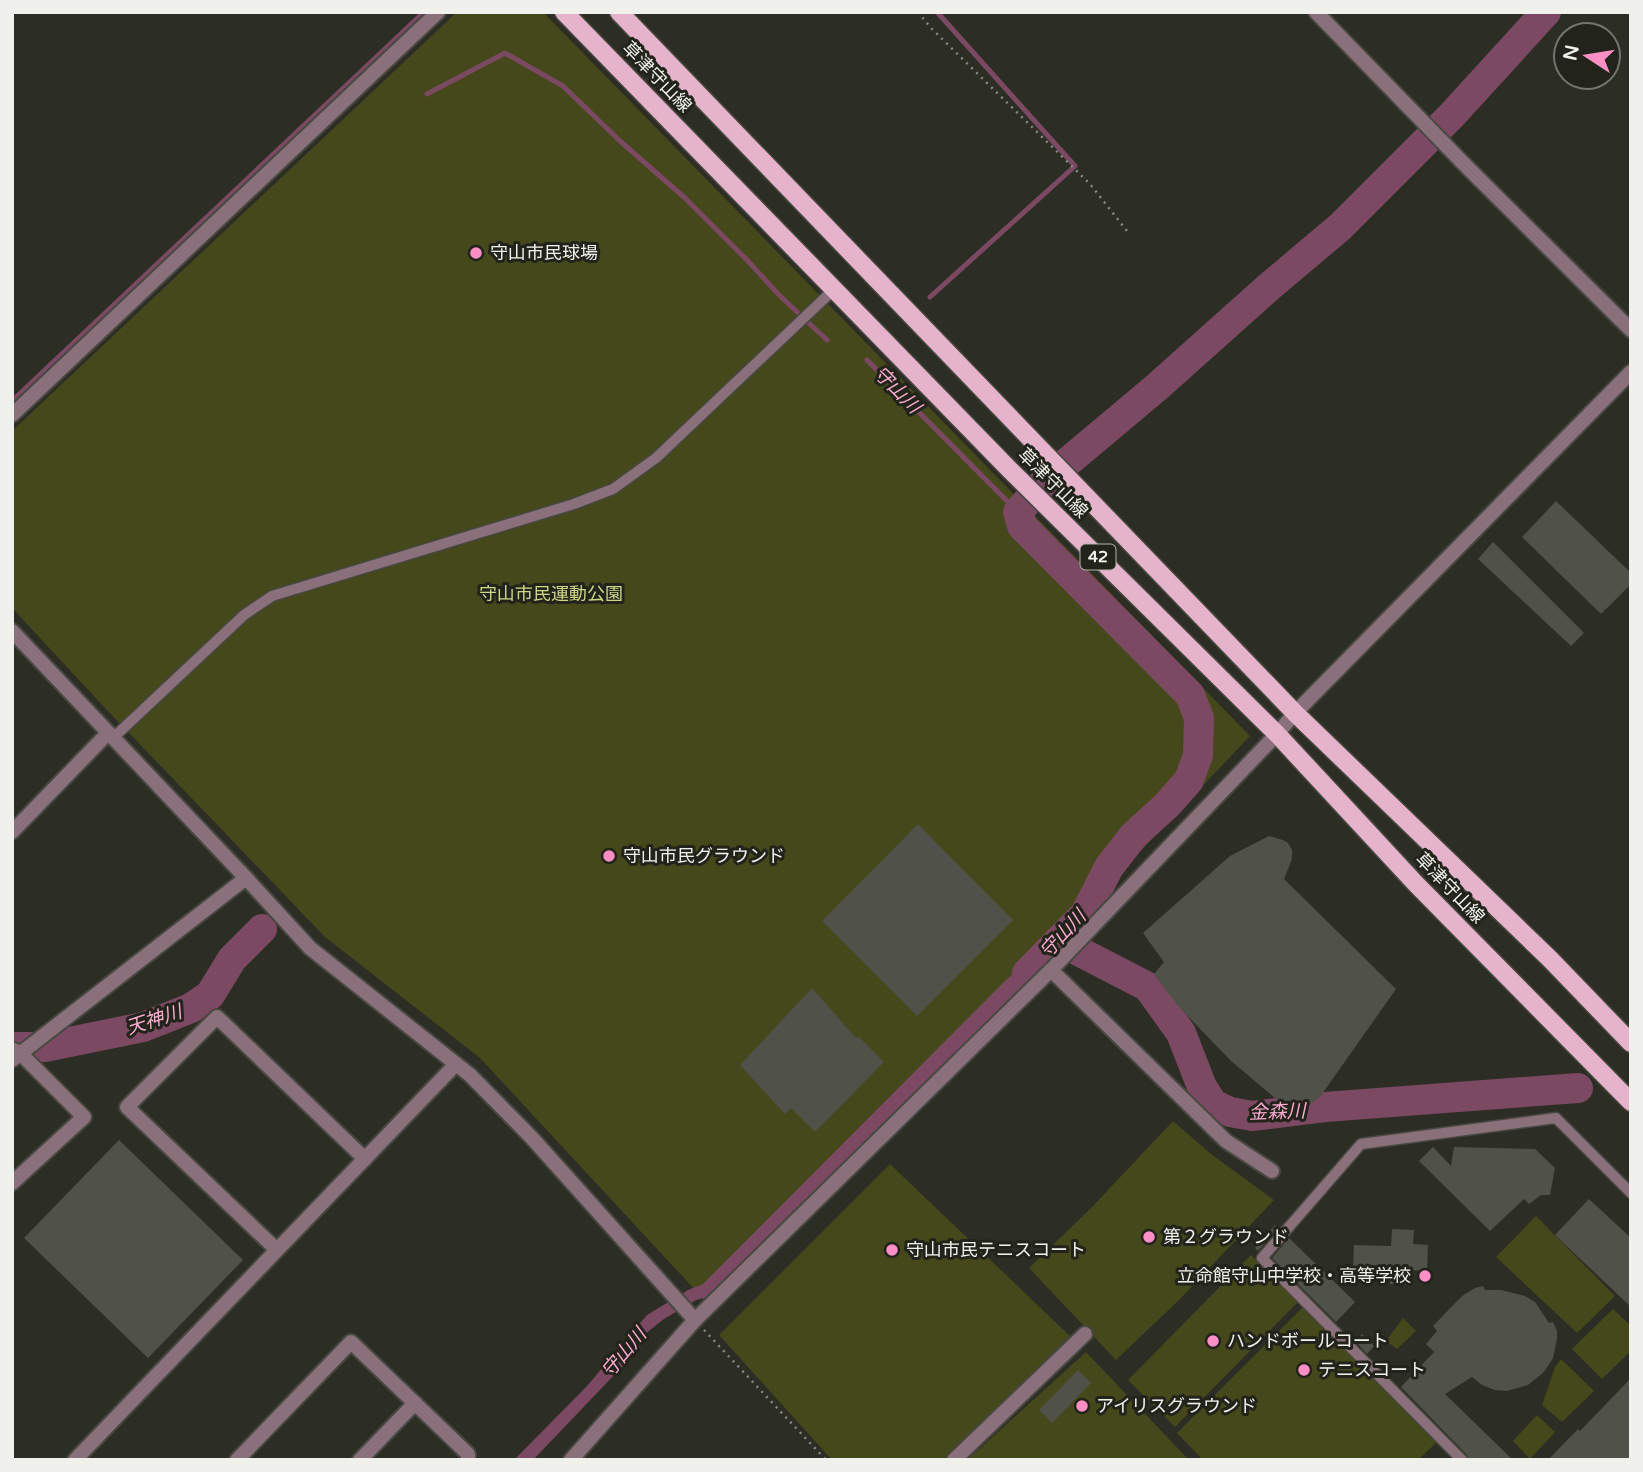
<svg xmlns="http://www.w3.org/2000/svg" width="1643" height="1472" font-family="'Varela Round','Noto Sans JP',sans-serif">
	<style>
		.green { fill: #44481a }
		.water { fill: #7b4962 }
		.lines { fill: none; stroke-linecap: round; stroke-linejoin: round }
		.stream { stroke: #7b4962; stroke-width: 5 }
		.river { stroke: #7b4962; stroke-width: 30 }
		.building { fill: #505148 }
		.service-casing { stroke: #474841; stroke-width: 13 }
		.minor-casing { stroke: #474841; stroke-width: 18 }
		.tertiary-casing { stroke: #474841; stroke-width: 18 }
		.primary-casing { stroke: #474841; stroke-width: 21 }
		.path { stroke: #898a83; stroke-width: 2.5; stroke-dasharray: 2 5; stroke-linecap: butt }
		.service { stroke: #89707b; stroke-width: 10 }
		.minor { stroke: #89707b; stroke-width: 14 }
		.tertiary { stroke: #89707b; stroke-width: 14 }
		.primary { stroke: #e6b4ca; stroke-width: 18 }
		.poi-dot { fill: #fb8fc5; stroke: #22231b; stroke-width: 2.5 }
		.labels { text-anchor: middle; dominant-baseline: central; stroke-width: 6; stroke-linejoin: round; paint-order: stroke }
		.shield { fill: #22231b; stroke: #b2b3ad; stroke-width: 2 }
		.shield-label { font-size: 16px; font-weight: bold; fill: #f0f1ec }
		.street-label { font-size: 18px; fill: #f0f1ec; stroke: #22231b }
		.poi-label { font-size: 18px; fill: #f0f1ec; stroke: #22231b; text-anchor: start }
		.park-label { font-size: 18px; fill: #cdd785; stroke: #22231b }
		.water-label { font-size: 19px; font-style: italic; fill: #fbaad0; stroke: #22231b }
	</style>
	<rect width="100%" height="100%" fill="#2c2d25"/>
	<g class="green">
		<path d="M457 12H543L1250 736 709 1305 480 1058 325 937 105 708 12 608V431Z"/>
		<path d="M1173 1121 1211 1154 1274 1200 1180 1299 1116 1360 1029 1268 1092 1207Z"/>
		<path d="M890 1164 1070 1336 943 1460H832L719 1335Z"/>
		<path d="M1536 1216 1615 1296 1577 1333 1496 1257Z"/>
		<path d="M1251 1255 1298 1302 1175 1427 1128 1380Z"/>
		<path d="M1304 1306 1438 1441 1418 1460H1203L1177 1433Z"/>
		<path d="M1613 1309 1631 1326V1351L1602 1379 1572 1349Z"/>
		<path d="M1403 1318 1416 1331 1397 1349 1386 1341Z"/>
		<path d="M1086 1352 1189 1460H967Z"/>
		<path d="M1561 1359 1594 1391 1562 1422 1542 1405 1555 1367Z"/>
		<path d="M1537 1415 1555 1432 1530 1459 1513 1441Z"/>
	</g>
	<path class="water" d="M1047 941 1061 948 959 1050 953 1054 713 1296 696 1300 664 1319 645 1334 639 1349 533 1460H514L587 1386 647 1315 688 1290 703 1284 1001 985Z"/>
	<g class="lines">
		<g class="stream">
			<path d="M427 94 505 53 563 86 620 141 685 198 747 260 779 295 827 340"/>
			<path d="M930 297 1075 166 937 12"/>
			<path d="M867 360 1018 512"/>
			<path d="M12 401 424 12"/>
		</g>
		<g class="river">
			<path d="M1059 941 1148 987 1181 1033 1202 1087 1213 1104 1230 1112 1252 1116 1325 1107 1578 1088"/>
			<path d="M1027 973 1085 914 1109 867 1134 835 1167 805 1189 780 1198 755 1199 718 1190 695 1022 526 1018 512 1045 481 1157 387 1270 286 1340 227 1452 115 1546 12"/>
			<path d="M12 1047H45L143 1027 191 1008 210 995 232 959 262 929"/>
		</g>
	</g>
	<g class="building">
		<path d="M1556 501 1631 573V584L1601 614 1522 537Z"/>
		<path d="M1493 542 1584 633 1571 646 1478 559Z"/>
		<path d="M918 824 1013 920 917 1016 822 921Z"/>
		<path d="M1269 836 1283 840 1288 843 1292 850V859L1284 879 1396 989 1320 1097 1295 1115 1231 1061 1178 1006 1154 974 1164 962 1143 933 1230 856Z"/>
		<path d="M812 988 856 1038 858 1036 884 1062 815 1132 791 1108 785 1114 740 1065Z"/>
		<path d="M119 1140 243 1260 148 1358 24 1238Z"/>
		<path d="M1433 1147 1451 1166 1454 1147 1535 1149 1555 1168 1550 1195H1541L1529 1204 1524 1199 1490 1231 1419 1161Z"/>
		<path d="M1589 1199 1631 1238V1307L1555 1235Z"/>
		<path d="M1275 1225 1278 1228 1258 1251 1255 1248Z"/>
		<path d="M1392 1229 1414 1230 1413 1244 1428 1245 1427 1271 1409 1270V1285L1390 1284V1271L1353 1270 1354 1245 1391 1246Z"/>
		<path d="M1289 1238 1355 1302 1336 1322 1272 1258Z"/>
		<path d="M1483 1286 1485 1290H1501L1525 1296 1535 1302 1549 1323 1553 1322 1557 1331V1339L1553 1358 1544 1372 1528 1385 1507 1391 1495 1390 1482 1385 1472 1377 1445 1394 1513 1460H1469L1467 1455 1401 1387 1434 1352 1426 1344 1437 1331 1433 1326 1462 1296 1475 1288Z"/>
		<path d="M1362 1334 1374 1346 1367 1354 1356 1342Z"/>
		<path d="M1078 1370 1091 1383 1052 1423 1039 1410Z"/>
		<path d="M1631 1378V1460H1548L1578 1429 1580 1431Z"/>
	</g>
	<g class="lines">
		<defs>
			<g id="service">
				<path d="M113 738 244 615 272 596 574 504 613 489 656 458 828 295"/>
				<path d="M1462 1460 1262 1258 1361 1144 1556 1118 1631 1193"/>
			</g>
			<g id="minor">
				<path d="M1316 12 1467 167 1631 330"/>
				<path d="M12 832 108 733"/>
				<path d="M1051 970 1226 1141 1272 1171"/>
				<path d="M12 1060 246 878"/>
				<path d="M12 1183 84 1117 21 1054 14 1050"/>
				<path d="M277 1250 127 1107 217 1017 365 1159"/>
				<path d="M75 1460 456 1064"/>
				<path d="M237 1460 351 1342 468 1454V1460"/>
				<path d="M360 1460 415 1403"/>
				<path d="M954 1460 1085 1334"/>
			</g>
			<g id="tertiary">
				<path d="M12 415 438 12"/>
				<path d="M12 631 246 878 310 948 470 1075 532 1138 695 1320"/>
				<path d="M571 1460 695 1320 1051 970 1277 734 1295 713 1631 372"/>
			</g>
			<g id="primary">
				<path d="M564 12 1009 469 1277 734 1416 884 1631 1102"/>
				<path d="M619 12 1295 713 1550 959 1631 1043"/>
			</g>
		</defs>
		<use href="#service" class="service-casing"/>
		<use href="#minor" class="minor-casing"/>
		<use href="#tertiary" class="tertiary-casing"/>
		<use href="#primary" class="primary-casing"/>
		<g class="path">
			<path d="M918 12 931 28 1090 184 1127 231"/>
			<path d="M704 1330 826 1460"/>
		</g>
		<use href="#service" class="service"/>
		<use href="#minor" class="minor"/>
		<use href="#tertiary" class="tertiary"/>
		<use href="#primary" class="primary"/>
	</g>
	<g class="poi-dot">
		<circle cx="476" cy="253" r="7"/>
		<circle cx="609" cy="856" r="7"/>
		<circle cx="1149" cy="1237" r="7"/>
		<circle cx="892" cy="1250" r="7"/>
		<circle cx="1425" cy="1276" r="7"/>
		<circle cx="1213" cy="1341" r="7"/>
		<circle cx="1304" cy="1370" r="7"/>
		<circle cx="1082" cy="1406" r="7"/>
	</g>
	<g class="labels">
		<rect class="shield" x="1080.5" y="544.5" width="35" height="25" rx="5"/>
		<g class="shield-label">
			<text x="1098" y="557">42</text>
		</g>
		<g class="street-label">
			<text transform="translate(657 77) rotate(46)">草津守山線</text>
			<text transform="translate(1053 483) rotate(45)">草津守山線</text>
			<text transform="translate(1450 888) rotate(46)">草津守山線</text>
		</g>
		<g class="poi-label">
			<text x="490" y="253">守山市民球場</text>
			<text x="623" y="856">守山市民グラウンド</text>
			<text x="1163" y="1237">第２グラウンド</text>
			<text x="906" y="1250">守山市民テニスコート</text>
			<text x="1411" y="1276" text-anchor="end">立命館守山中学校・高等学校</text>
			<text x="1227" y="1341">ハンドボールコート</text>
			<text x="1318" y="1370">テニスコート</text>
			<text x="1096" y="1406">アイリスグラウンド</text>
		</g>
		<g class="park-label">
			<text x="551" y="594">守山市民運動公園</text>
		</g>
		<g class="water-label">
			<text transform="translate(897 390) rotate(45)">守山川</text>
			<text transform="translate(1063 934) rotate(-47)">守山川</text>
			<text transform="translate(154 1020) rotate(-18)">天神川</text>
			<text transform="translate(1277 1112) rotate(-2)">金森川</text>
			<text transform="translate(624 1353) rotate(-50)">守山川</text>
		</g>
	</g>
	<rect width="1643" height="1472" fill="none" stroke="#f0f1ec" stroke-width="28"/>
	<g transform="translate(1587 56) rotate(282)"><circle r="33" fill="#22231b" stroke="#74756f" stroke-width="2"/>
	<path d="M0-5L12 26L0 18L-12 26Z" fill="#fb8fc5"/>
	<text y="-10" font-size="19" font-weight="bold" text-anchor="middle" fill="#f0f1ec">N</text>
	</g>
</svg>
